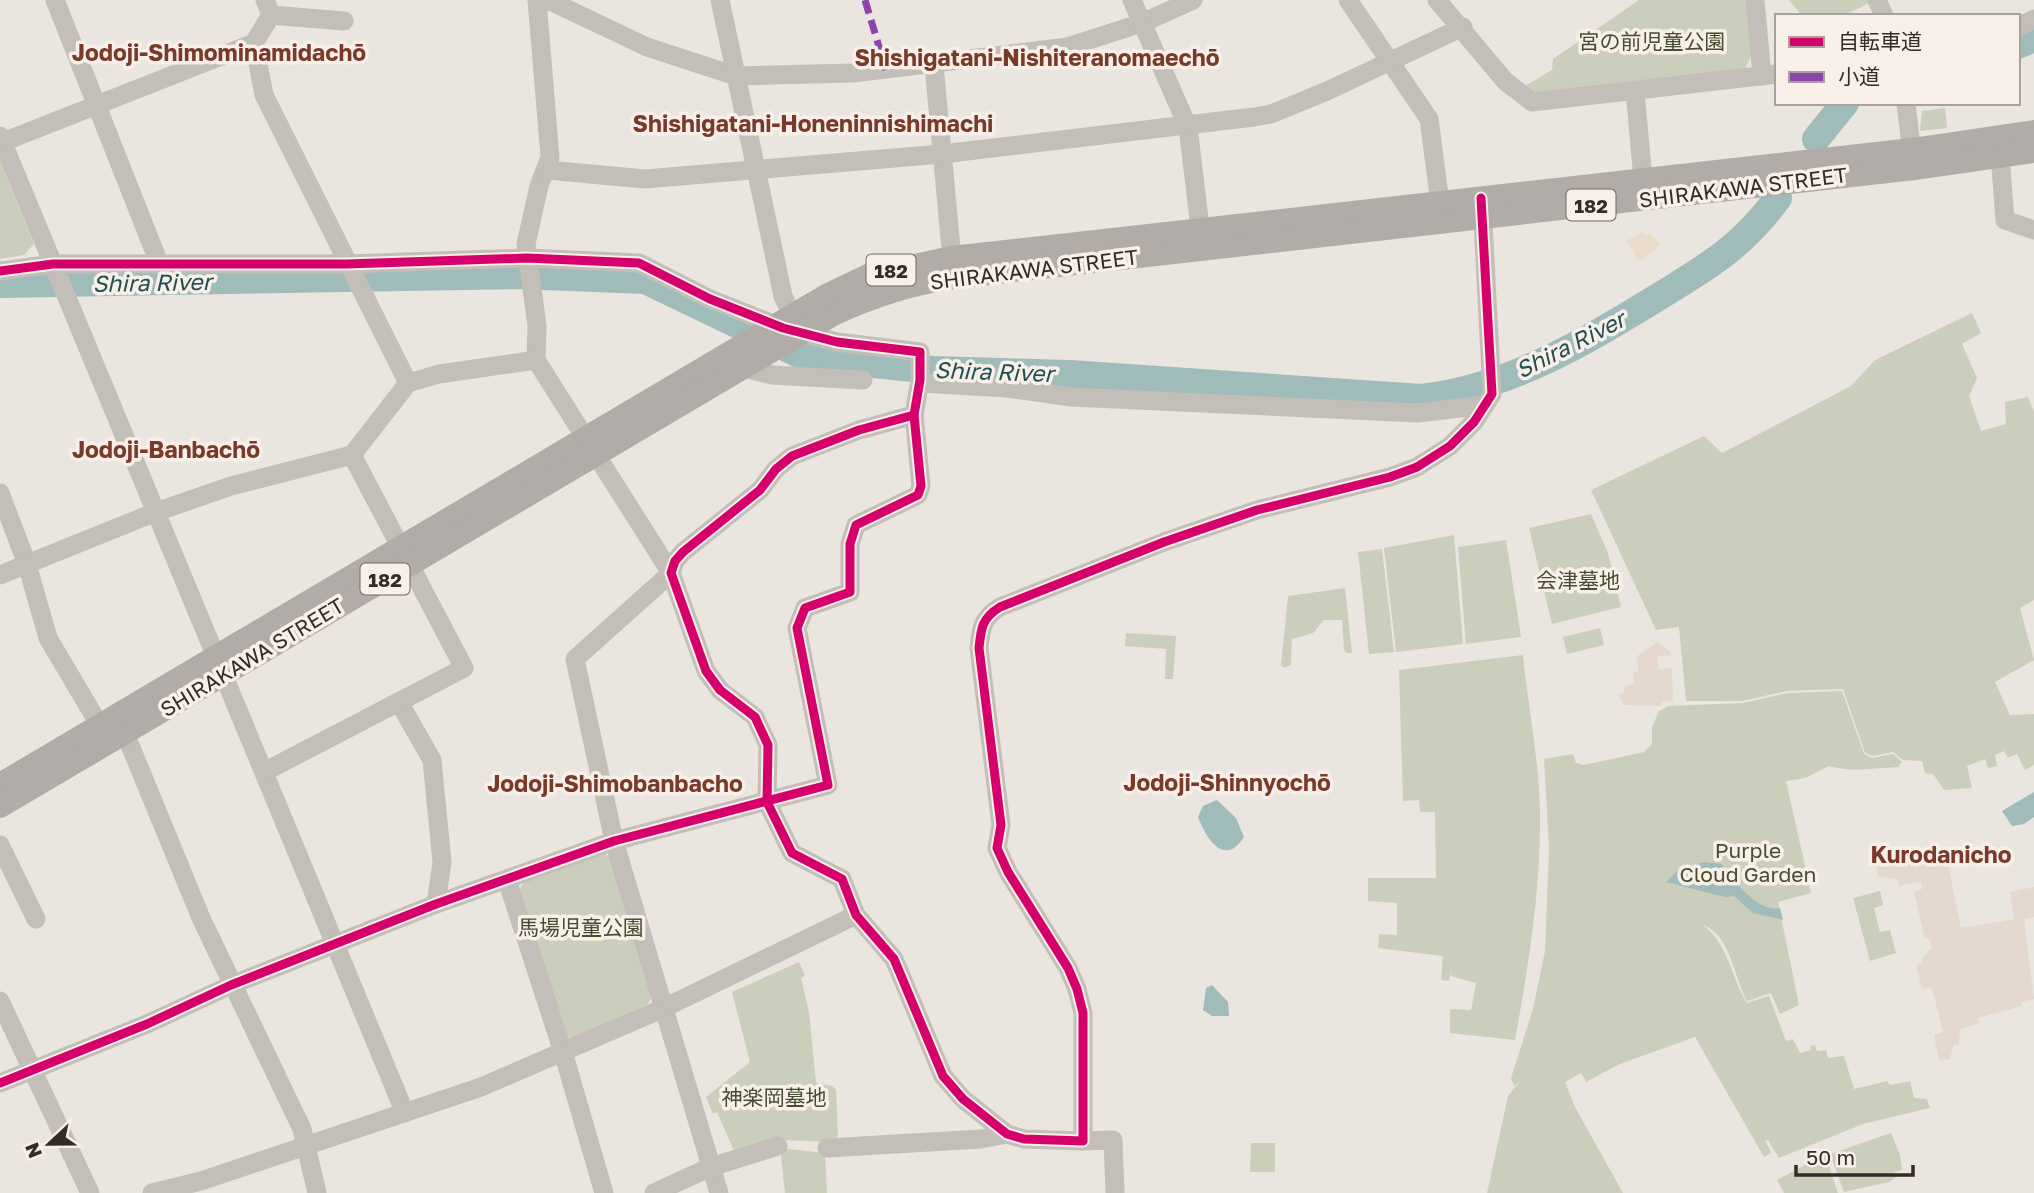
<svg xmlns="http://www.w3.org/2000/svg" width="2034" height="1193" font-family="'Golos Text','Noto Sans JP',sans-serif">
	<style>
		.green { fill: #cccebc }
		.sand { fill: #e9dcc9 }
		.plaza { fill: #e4d8ce }
		.water { fill: #9fbbba }
		.lines { fill: none; stroke-linecap: round; stroke-linejoin: round }
		.river { stroke: #9fbbba; stroke-width: 28 }
		.minor { stroke: #c4beb9; stroke-width: 19 }
		.major { stroke: #b2aca9; stroke-width: 24 }
		.quiet { stroke: #8e44ad; stroke-width: 7; stroke-dasharray: 14 7; stroke-linecap: butt }
		.cycleway-casing { stroke: #f7efe8; stroke-width: 13 }
		.cycleway { stroke: #d6006c; stroke-width: 9 }
		.labels { text-anchor: middle; dominant-baseline: central; stroke-width: 7; stroke-linejoin: round; paint-order: stroke }
		.shield { fill: #f7efe8; stroke: #6e6662; stroke-width: 2 }
		.shield-label { font-size: 19px; font-weight: bold; fill: #342b28 }
		.park-label { font-size: 21px; fill: #454f2f; stroke: #f7efe8 }
		.street-label { font-size: 21px; fill: #342b28; stroke: #f7efe8 }
		.neighbourhood-label { font-size: 23px; font-weight: bold; fill: #7a3a2a; stroke: #f7efe8 }
		.water-label { font-size: 23px; font-style: italic; fill: #225051; stroke: #f7efe8 }
	</style>
	<rect width="100%" height="100%" fill="#ebe5e0"/>
	<g class="green">
		<path d="M1639 0H1749L1753 52 1744 71 1540 95 1523 87 1552 70 1553 59Z"/>
		<path d="M1789 0H1871L1872 2 1842 16H1802Z"/>
		<path d="M1945 108 1947 128 1920 131 1922 111Z"/>
		<path d="M0 161 34 244 24 255 0 259Z"/>
		<path d="M1972 313 1981 333 1962 344 1977 378 1969 396 1981 431 2006 424 2005 402 2028 397 2034 412V600L2020 608 2034 660 1995 682 2010 715 2034 714V765L2025 770 2017 754 2008 758 2004 751 1995 755 1997 766 1988 768 1985 759 1967 766 1972 788 1944 790 1933 774 1925 773 1922 761 1903 760 1893 752 1873 756 1865 753 1843 689 1787 691 1742 701H1686L1679 627 1656 630 1591 490 1704 436 1722 453 1851 386 1875 360Z"/>
		<path d="M1591 514 1608 553 1621 607 1552 624 1529 528Z"/>
		<path d="M1454 535 1463 644 1396 652 1384 548Z"/>
		<path d="M1506 540 1521 637 1466 644 1458 547Z"/>
		<path d="M1382 549 1394 652 1369 654 1358 552Z"/>
		<path d="M1345 588 1352 653H1346L1344 649 1342 620H1324L1313 633 1292 639 1291 665 1284 668 1281 665 1288 596Z"/>
		<path d="M1600 628 1604 645 1567 654 1563 637Z"/>
		<path d="M1126 633 1176 636 1173 679H1165L1166 649 1125 646Z"/>
		<path d="M1523 655C1528 707 1539 759 1540 810 1541 889 1529 963 1515 1040L1450 1033V1009L1471 1010 1476 983 1451 976 1452 969 1449 981 1441 980 1443 956 1378 948 1379 934 1397 935V903L1368 901V878H1436L1435 812H1420L1419 800 1403 801 1399 670Z"/>
		<path d="M1842 691 1864 754 1872 758 1893 754 1902 762 1898 767C1873 768 1854 773 1829 766L1805 778 1786 781 1811 893 1778 902 1799 1005 1780 1014 1771 993 1747 1001C1734 978 1731 935 1703 925 1729 945 1731 977 1747 1003L1769 996 1786 1041 1793 1039 1800 1053 1811 1050 1810 1046 1815 1045 1817 1051 1826 1050 1828 1058 1844 1056 1854 1089 1887 1081 1890 1085 1910 1081 1914 1098 1927 1099 1930 1108 1863 1124 1779 1158 1768 1140H1765L1771 1153 1764 1157 1695 1037 1620 1064 1586 1082 1581 1073 1565 1082 1575 1107 1623 1193H1487L1508 1096 1519 1082 1514 1086 1511 1078 1533 1009 1545 951 1549 847 1544 759 1573 754 1576 763 1584 765 1644 752 1652 744V727L1659 711 1668 706 1743 703 1788 693Z"/>
		<path d="M602 852 611 858 652 995 648 1004 573 1040 565 1035 519 891 525 880Z"/>
		<path d="M1880 891 1883 905 1874 908 1880 932 1890 930 1896 953 1870 961 1853 898Z"/>
		<path d="M799 962 805 976 801 978 809 1012 816 1083 832 1086 836 1090 838 1134 835 1142 779 1140 734 1151 717 1112 713 1114 706 1097 750 1062 732 992Z"/>
		<path d="M1891 1133 1900 1155 1902 1170 1895 1172 1896 1177 1889 1182 1844 1192 1830 1154Z"/>
		<path d="M1251 1143H1275V1172H1250Z"/>
		<path d="M780 1148 825 1153 827 1193H785Z"/>
		<path d="M1825 1154 1838 1193H1784L1777 1180Z"/>
	</g>
	<path class="sand" d="M1643 232 1646 236 1650 233 1660 245 1641 261 1636 259 1633 249 1626 241Z"/>
	<g class="plaza">
		<path d="M1657 642 1671 652V655L1657 657 1659 669 1672 668 1673 701 1662 702 1661 706 1624 705 1618 695 1623 694 1625 686 1634 684 1633 672 1639 671 1636 657Z"/>
		<path d="M1945 850 1961 928 2014 919 2010 892 2034 887V917L2024 919 2034 999 2021 1002 2022 1006 1978 1018 1979 1024 1960 1029 1959 1044 1953 1046 1950 1059 1939 1061 1934 1035 1943 1032 1932 988 1922 989 1916 964 1922 963 1923 957 1932 948 1930 940 1924 936 1914 892 1922 889 1921 882 1899 886 1897 879 1878 877 1876 866Z"/>
	</g>
	<g class="water">
		<path d="M2034 792V817L2024 824 2012 826 2002 811Z"/>
		<path d="M1217 800 1236 818 1244 837C1224 868 1206 838 1198 817L1203 806Z"/>
		<path d="M1704 862 1722 864C1734 881 1758 913 1780 908L1783 920 1753 913 1734 896 1725 897 1666 882 1678 870Z"/>
		<path d="M1212 985 1228 1002 1229 1016H1212L1203 1010 1206 988Z"/>
	</g>
	<g class="lines">
		<g class="river">
			<path d="M2018 45 2034 38"/>
			<path d="M1816 139 1845 103"/>
			<path d="M0 284 518 275 645 280 805 357 933 370 1070 374 1421 398C1508 388 1581 344 1655 299 1707 267 1740 249 1778 198"/>
		</g>
		<g class="minor">
			<path d="M55 0 159 263"/>
			<path d="M265 0 271 15 254 43 264 95 408 383"/>
			<path d="M537 0 550 157 539 186 526 244 537 326 536 360 671 573 575 659 614 841 719 1193"/>
			<path d="M548 0 647 47 736 76 853 73 1067 47 1142 23 1193 0"/>
			<path d="M720 0 783 296 798 329"/>
			<path d="M1132 0 1188 127 1202 244"/>
			<path d="M1348 0 1429 119 1440 203"/>
			<path d="M1437 0 1505 81 1532 102 1777 74"/>
			<path d="M1755 0 1762 76"/>
			<path d="M1877 0 1884 16"/>
			<path d="M271 15 344 21"/>
			<path d="M2018 27 2034 19"/>
			<path d="M934 65 953 270"/>
			<path d="M1635 91 1644 191"/>
			<path d="M1906 103 1913 163"/>
			<path d="M0 136 405 1113"/>
			<path d="M3 142 254 43"/>
			<path d="M1999 142 2005 220 2034 230"/>
			<path d="M547 170 645 179 942 154 1254 117 1271 114 1327 91 1463 27"/>
			<path d="M0 271 53 264H347L527 258 639 263 710 299 783 328 837 342 920 352V380L914 415 921 486 918 495 856 525 850 544V592L805 608 797 628 828 785 614 841 436 904 231 985 147 1024 0 1083"/>
			<path d="M743 368 772 375 863 380"/>
			<path d="M920 383 1007 388 1071 397 1418 413 1485 405"/>
			<path d="M914 415 859 430 792 456 776 469 760 490 683 552 675 561 671 573 706 671 720 690 755 717 768 745 767 802 792 853 842 879 856 915 894 959 943 1076 963 1099 1007 1134 1024 1139 1083 1141V1013L1077 989 1068 968 1008 872 997 848 1001 825 979 648C981 628 982 618 1000 607L1164 542 1257 510 1390 477 1417 467 1450 446 1474 422 1492 394 1482 203"/>
			<path d="M0 493 27 564 48 638 100 726 125 733 201 918 302 1129 317 1193"/>
			<path d="M0 575 156 512 231 486 352 455 408 383 439 374 536 360"/>
			<path d="M400 704 432 760 442 862 436 904"/>
			<path d="M264 772 464 668 352 455"/>
			<path d="M0 845 36 919"/>
			<path d="M507 880 563 1052 604 1193"/>
			<path d="M0 1001 90 1193"/>
			<path d="M1083 1141 1113 1140 1115 1193"/>
			<path d="M827 1148 981 1139 1007 1134"/>
			<path d="M152 1193 201 1181 481 1087 664 1008 856 915"/>
			<path d="M654 1193 711 1167 778 1146"/>
		</g>
		<g class="major">
			<path d="M0 785 828 295 868 276 952 258 1912 150 2034 132"/>
			<path d="M0 806 835 313C874 295 911 283 954 277L1914 168 2034 151"/>
		</g>
		<path class="quiet" d="M865 0 886 70"/>
		<defs>
			<g id="cycleway">
				<path d="M0 271 53 264H347L527 258 639 263 710 299 783 328 837 342 920 352V380L914 415 921 486 918 495 856 525 850 544V592L805 608 797 628 828 785 614 841 436 904 231 985 147 1024 0 1083"/>
				<path d="M914 415 859 430 792 456 776 469 760 490 683 552 675 561 671 573 706 671 720 690 755 717 768 745 767 802 792 853 842 879 856 915 894 959 943 1076 963 1099 1007 1134 1024 1139 1083 1141V1013L1077 989 1068 968 1008 872 997 848 1001 825 979 648C981 628 982 618 1000 607L1164 542 1257 510 1390 477 1417 467 1450 446 1474 422 1492 394 1481 198"/>
			</g>
		</defs>
		<use href="#cycleway" class="cycleway-casing"/>
		<use href="#cycleway" class="cycleway"/>
	</g>
	<g class="labels">
		<g class="shield">
			<rect x="1566.5" y="189.5" width="49" height="31" rx="5"/>
			<rect x="866.5" y="254.5" width="49" height="31" rx="5"/>
			<rect x="360.5" y="563.5" width="49" height="31" rx="5"/>
		</g>
		<g class="shield-label">
			<text x="1591" y="205">182</text>
			<text x="891" y="270">182</text>
			<text x="385" y="579">182</text>
		</g>
		<g class="park-label">
			<text x="1652" y="41">宮の前児童公園</text>
			<text x="1578" y="580">会津墓地</text>
			<text x="1748" y="850">Purple<tspan x="1748" dy="24">Cloud Garden</tspan></text>
			<text x="581" y="927">馬場児童公園</text>
			<text x="774" y="1097">神楽岡墓地</text>
		</g>
		<g class="street-label">
			<text transform="translate(1743 187) rotate(-7)">SHIRAKAWA STREET</text>
			<text transform="translate(1034 269) rotate(-7)">SHIRAKAWA STREET</text>
			<text transform="translate(252 657) rotate(-31)">SHIRAKAWA STREET</text>
		</g>
		<g class="neighbourhood-label">
			<text x="219" y="52">Jodoji-Shimominamidachō</text>
			<text x="1037" y="57">Shishigatani-Nishiteranomaechō</text>
			<text x="813" y="123">Shishigatani-Honeninnishimachi</text>
			<text x="166" y="449">Jodoji-Banbachō</text>
			<text x="1227" y="782">Jodoji-Shinnyochō</text>
			<text x="615" y="783">Jodoji-Shimobanbacho</text>
			<text x="1941" y="854">Kurodanicho</text>
		</g>
		<g class="water-label">
			<text transform="translate(152 282) rotate(-1)">Shira River</text>
			<text transform="translate(1570 344) rotate(-27)">Shira River</text>
			<text transform="translate(994 371) rotate(2)">Shira River</text>
		</g>
	</g>
	<rect x="1775" y="14" width="245" height="91" fill="#f7efe8" stroke="#a9a19b" stroke-width="2"/>
	<rect x="1789" y="37" width="35" height="10" fill="#d6006c" stroke="#a9a19b" stroke-width="2"/>
	<text x="1838" y="49" font-size="21" fill="#342b28">自転車道</text>
	<rect x="1789" y="72" width="35" height="10" fill="#8e44ad" stroke="#a9a19b" stroke-width="2"/>
	<text x="1838" y="84" font-size="21" fill="#342b28">小道</text>
	<g transform="translate(49 1144) rotate(248)" stroke="#f7efe8" stroke-width="5" paint-order="stroke">
	<path d="M0-5L12 26L0 18L-12 26Z" fill="#342b28"/>
	<text y="-10" font-size="19" font-weight="bold" text-anchor="middle" fill="#342b28">N</text>
	</g>
	<path d="M1796 1165v10h117v-10" fill="none" stroke="#342b28" stroke-width="3.5"/>
	<text x="1806" y="1165" font-size="21" fill="#342b28" stroke="#f7efe8" stroke-width="5" paint-order="stroke">50 m</text>
</svg>
